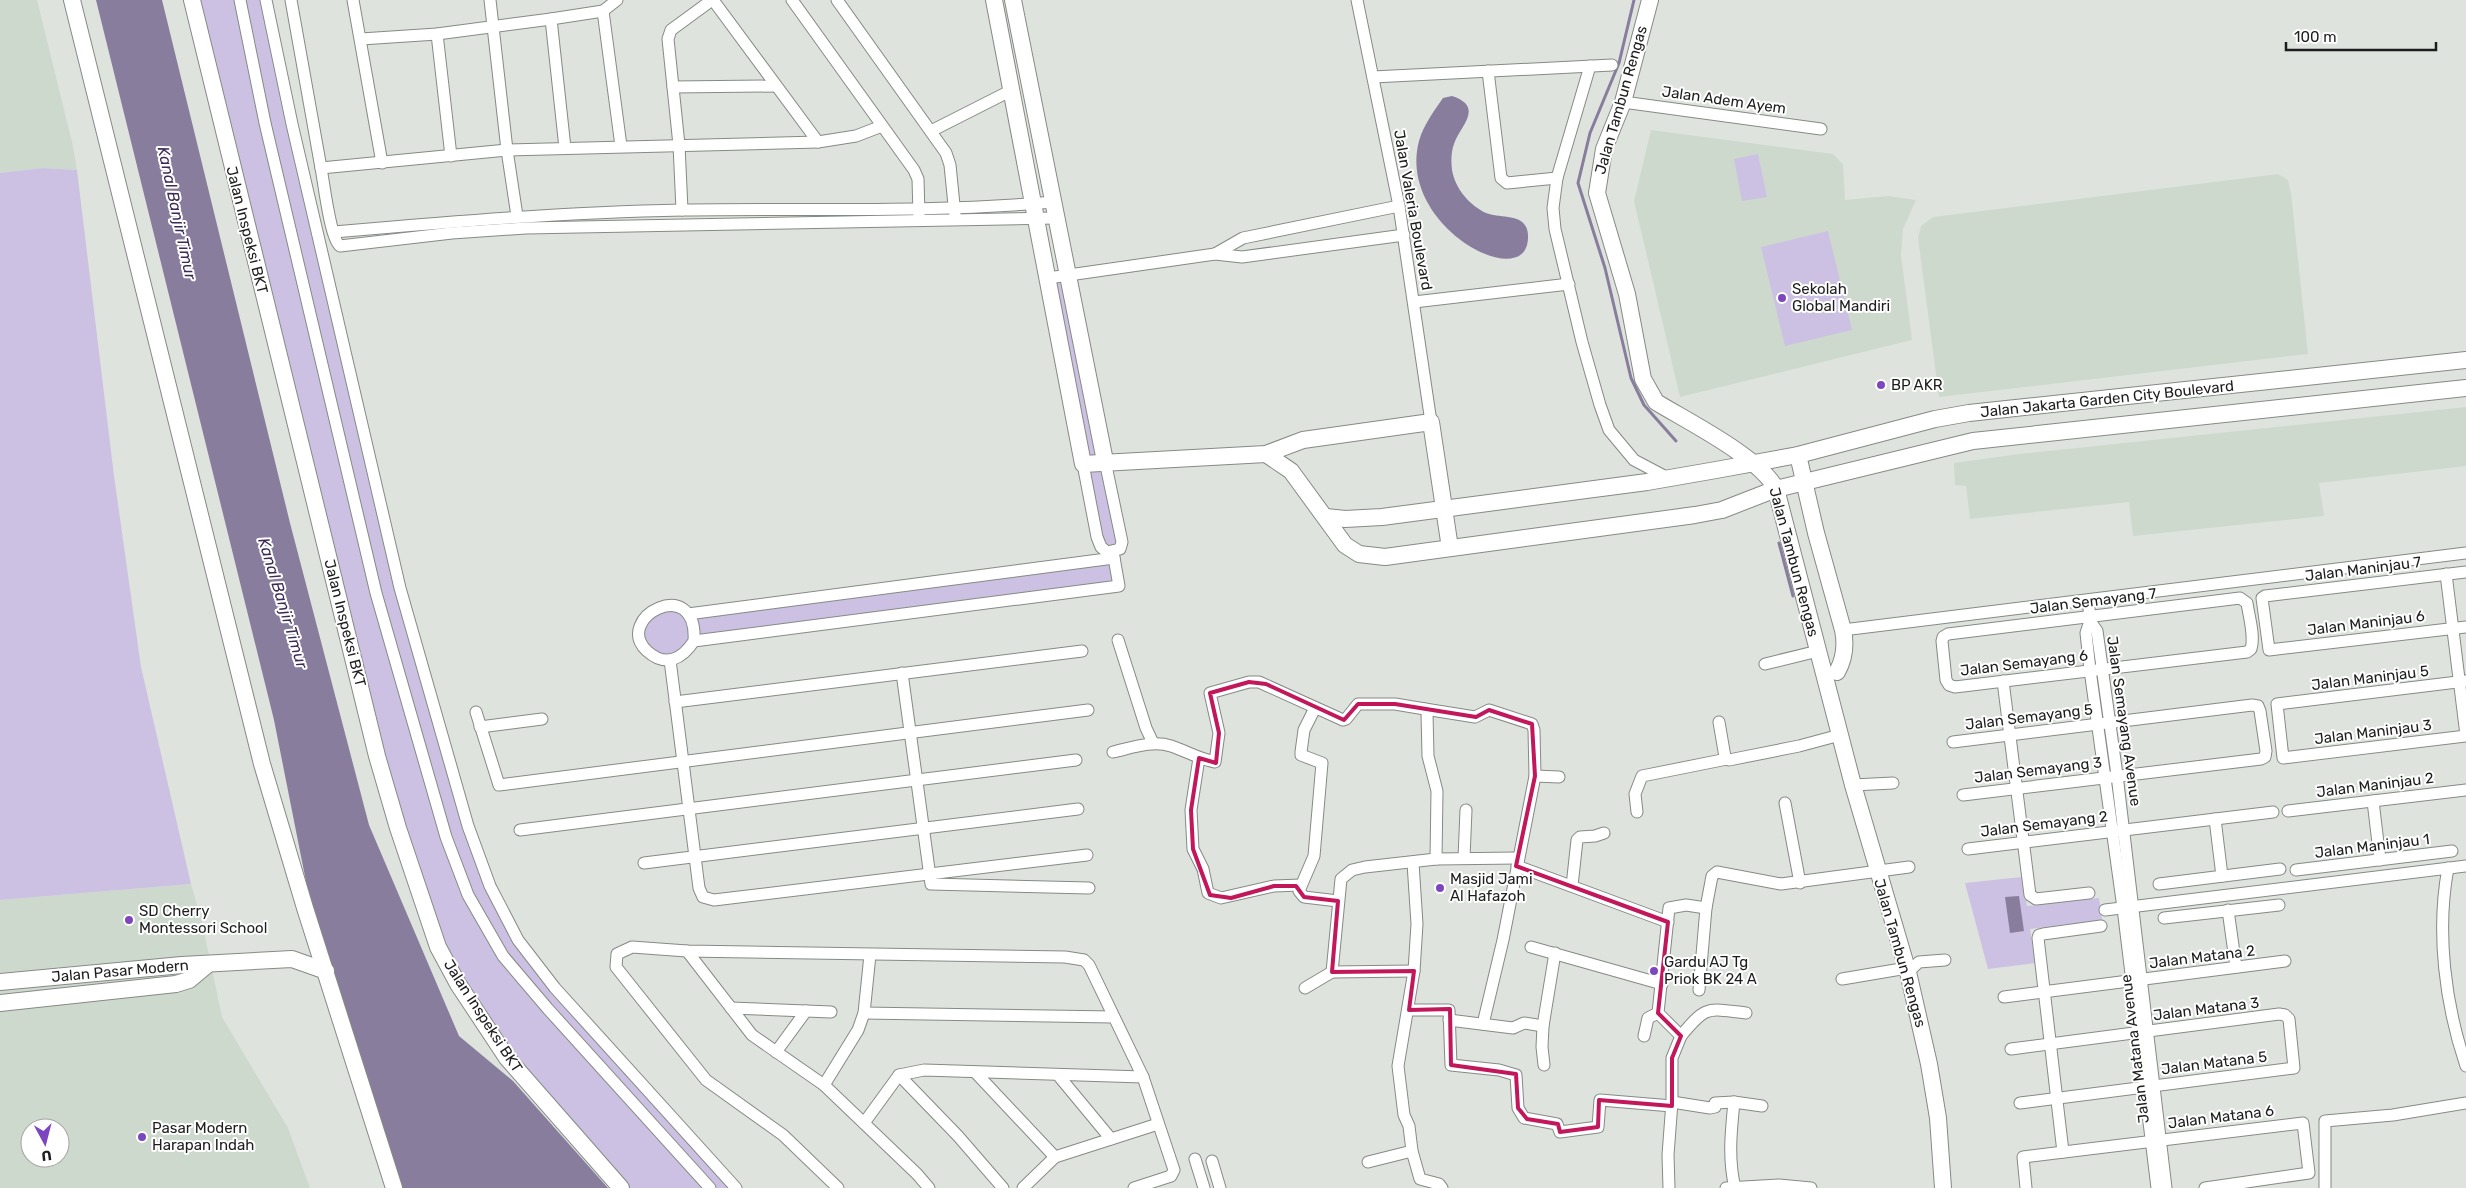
<svg xmlns="http://www.w3.org/2000/svg" width="2466" height="1188" font-family="Rubik,sans-serif">
	<style>
		.built { fill: #ced9ce; fill-rule: evenodd }
		.green { fill: #ccc1e2 }
		.water { fill: #887d9d }
		.lines { fill: none; stroke-linecap: round; stroke-linejoin: round }
		.stream { stroke: #887d9d; stroke-width: 3 }
		.street-casing { stroke: #868a86; stroke-width: 13 }
		.secondary-casing { stroke: #868a86; stroke-width: 18 }
		.street { stroke: #fff; stroke-width: 11 }
		.secondary { stroke: #fff; stroke-width: 16 }
		.marked { fill: none; stroke: #c2185b; stroke-width: 4; stroke-linejoin: round }
		.poi-dot { fill: #7c47be; stroke: #fff; stroke-width: 2 }
		.labels { text-anchor: middle; dominant-baseline: central; stroke-width: 4; stroke-linejoin: round; paint-order: stroke }
		.street-label { font-size: 15px; fill: #1c1d1c; stroke: #fff }
		.poi-label { font-size: 15px; fill: #1c1d1c; stroke: #fff; text-anchor: start }
		.water-label { font-size: 16px; font-style: italic; fill: #3c2a56; stroke: #fff }
	</style>
	<rect width="100%" height="100%" fill="#dee3de"/>
	<g class="built">
		<path d="M0 0H37L73 146 77 170 43 168 0 173Z"/>
		<path d="M1651 130 1833 154 1843 164 1845 200 1888 196 1916 200 1903 229 1901 255 1912 340 1680 397 1634 201Z"/>
		<path d="M2278 174 2288 180 2291 193 2308 354 1939 397 1918 238 1921 226 1933 217Z"/>
		<path d="M2466 407V466L2319 483 2324 516 2133 536 2129 502 1970 519 1966 486 1955 485 1954 463 2019 454Z"/>
		<path d="M191 884 202 922 222 1017 288 1128 310 1188H0V900ZM30 1128H60V1158H30Z"/>
	</g>
	<g class="green">
		<path d="M192 0H266L361 421 468 826 518 940 736 1188H621L458 984 377 756Z"/>
		<path d="M1758 154 1767 197 1742 201 1734 159Z"/>
		<path d="M43 168 77 170 114 476 141 667 191 884 0 900V173Z"/>
		<path d="M1828 231 1852 330 1785 346 1761 247Z"/>
		<path d="M1067 274 1120 549 1101 547 1048 278Z"/>
		<path d="M1114 558 1119 586 694 641 670 660 645 649 641 622 663 605 689 614Z"/>
		<path d="M2022 877 2027 906 2099 898 2102 920 2030 929 2035 963 1988 969 1965 883Z"/>
	</g>
	<g class="water">
		<path d="M96 0H162L290 523 369 825 459 1036 513 1081 608 1188H398L318 942 274 720Z"/>
		<path d="M1452 96C1485 107 1460 126 1454 144 1451 152 1451 161 1452 170 1455 188 1469 205 1486 213 1500 219 1527 212 1528 235 1531 297 1396 228 1419 141 1423 126 1434 111 1443 98Z"/>
		<path d="M2019 896 2024 931 2010 933 2005 897Z"/>
	</g>
	<g class="lines">
		<g class="stream">
			<path d="M1634 0 1619 63 1590 133 1578 183 1605 268 1631 378 1644 405 1676 441"/>
			<path d="M1779 543 1793 596"/>
		</g>
		<defs>
			<g id="street">
				<path d="M240 0 265 123 376 593 446 837 468 895 503 956 548 1009 710 1188"/>
				<path d="M266 0 292 124 400 588 468 826 490 886 518 940 555 988 736 1188"/>
				<path d="M291 0 321 168 507 150 818 142 856 136 882 126"/>
				<path d="M353 0 382 163"/>
				<path d="M490 0 507 150 517 216"/>
				<path d="M713 0 818 142"/>
				<path d="M792 0 914 170 918 179 919 215"/>
				<path d="M837 0 946 153 950 165 955 215"/>
				<path d="M1357 0 1399 206 1431 422"/>
				<path d="M603 11 621 146"/>
				<path d="M551 19 565 148"/>
				<path d="M437 34 451 156"/>
				<path d="M361 39 437 34 551 19 603 11 617 0"/>
				<path d="M1590 66 1557 178 1553 208 1555 229 1582 342 1600 405 1609 430 1634 460 1668 478"/>
				<path d="M1488 71 1501 178 1507 183 1557 178"/>
				<path d="M1373 77 1612 65"/>
				<path d="M673 87 776 86"/>
				<path d="M1623 102 1821 129"/>
				<path d="M931 131 1012 90"/>
				<path d="M321 168C324 183 330 238 340 246L452 233 526 228 1056 218"/>
				<path d="M682 210 679 145 668 39 671 30 712 0"/>
				<path d="M334 232C450 222 566 212 683 210 806 208 930 213 1053 202"/>
				<path d="M1215 254 1243 238 1399 206"/>
				<path d="M1048 278 1215 254 1242 257 1404 235"/>
				<path d="M1414 302 1569 284"/>
				<path d="M1083 464 1097 537 1101 547 1107 552 1120 549 1122 542 1105 461"/>
				<path d="M2466 572 2265 596 2262 598 2269 650 2466 627"/>
				<path d="M2446 574 2466 735"/>
				<path d="M2240 598 2247 603C2249 617 2255 636 2251 649L2247 652 1955 687 1949 685 1946 680 1942 641 1943 637 1948 634Z"/>
				<path d="M2089 608 2090 621 2086 633 2090 670 2123 908 2157 1188"/>
				<path d="M688 614 1114 558"/>
				<path d="M2090 621 2097 631 2117 775 2166 1188"/>
				<path d="M1843 630 2466 553"/>
				<path d="M1118 640 1146 728 1153 743"/>
				<path d="M694 641C698 573 612 618 647 651 666 668 682 659 694 641L1119 586 1113 552"/>
				<path d="M670 660 699 888 703 897 714 900 1087 855"/>
				<path d="M1765 664 1818 651"/>
				<path d="M902 673 931 884 1089 888"/>
				<path d="M2003 681 2030 895 2036 899 2089 893"/>
				<path d="M2466 681 2277 704 2283 758 2466 736"/>
				<path d="M675 702 1082 651"/>
				<path d="M1315 708 1304 730 1301 752V755L1322 763 1314 856 1299 891 1304 897 1338 901"/>
				<path d="M1425 709 1475 717 1489 710 1532 724 1534 730 1535 776 1503 940 1483 1024"/>
				<path d="M476 712 499 785 1088 710"/>
				<path d="M1719 722 1725 757 1729 760 1799 746 1840 735"/>
				<path d="M480 727 542 719"/>
				<path d="M1953 742 2252 705 2258 706 2260 711 2266 751 2265 757 2261 759 1963 795"/>
				<path d="M1113 752C1131 748 1152 740 1171 746 1186 751 1199 759 1215 762L1219 733 1210 693 1249 682H1259L1343 720 1346 719 1358 704H1395L1425 709 1427 713 1428 756 1437 791 1436 859"/>
				<path d="M1199 758 1191 810 1193 849 1203 869 1208 893 1221 898 1274 886 1301 885"/>
				<path d="M1535 776 1559 777"/>
				<path d="M1853 785 1893 783"/>
				<path d="M2373 801 2380 860"/>
				<path d="M1785 803 1800 883"/>
				<path d="M2288 811 2466 790"/>
				<path d="M1637 812 1635 794 1642 776 1727 759"/>
				<path d="M2215 819 2222 876"/>
				<path d="M520 830 1076 760"/>
				<path d="M1968 849 2273 812"/>
				<path d="M1464 858 1466 810"/>
				<path d="M644 863 1078 809"/>
				<path d="M1413 863 1417 924 1414 971 1398 1066 1404 1115 1409 1126 1412 1151 1420 1179 1439 1184 1442 1188"/>
				<path d="M1517 866 1668 922"/>
				<path d="M2448 868C2436 932 2445 1004 2466 1066"/>
				<path d="M2296 870 2452 851"/>
				<path d="M2159 884 2280 869"/>
				<path d="M1572 886 1577 840 1580 837 1595 836 1604 833"/>
				<path d="M2105 910 2466 866"/>
				<path d="M2228 910 2236 967"/>
				<path d="M2164 918 2279 905"/>
				<path d="M1531 947 1662 984"/>
				<path d="M687 951 752 1035 824 1085 917 1174 929 1188"/>
				<path d="M1414 971 1332 972 1341 879 1352 870 1365 867 1436 859 1518 858"/>
				<path d="M1908 972 1919 962 1945 960"/>
				<path d="M1842 979 1907 968"/>
				<path d="M1305 988 1332 972"/>
				<path d="M1699 990 1706 908"/>
				<path d="M2004 997 2285 961"/>
				<path d="M731 1008 831 1012"/>
				<path d="M1409 1010H1449L1451 1065 1499 1070 1516 1075 1518 1108 1524 1118 1557 1124 1560 1132 1598 1127 1600 1100 1672 1106"/>
				<path d="M864 1013 1113 1017"/>
				<path d="M1449 1020 1513 1028 1524 1023 1543 1026"/>
				<path d="M1644 1036 1648 1018 1658 1013"/>
				<path d="M1681 1036C1707 1004 1708 1009 1746 1013"/>
				<path d="M2011 1049 2279 1014 2285 1015 2289 1019 2294 1068 2020 1103"/>
				<path d="M776 1052 806 1011"/>
				<path d="M1544 1065 1542 1047 1543 1026 1555 953"/>
				<path d="M976 1073 1055 1157"/>
				<path d="M899 1075 958 1136 1003 1188"/>
				<path d="M1058 1075 1111 1139"/>
				<path d="M824 1085 858 1030 864 1013 870 955"/>
				<path d="M1672 1102 1710 1108 1715 1107V1103L1734 1102"/>
				<path d="M864 1123 899 1075 924 1070 1143 1077"/>
				<path d="M2063 1152 2038 938 2039 935 2043 934 2101 926"/>
				<path d="M1195 1159 1204 1188"/>
				<path d="M1212 1161 1220 1188"/>
				<path d="M1368 1162 1412 1151"/>
				<path d="M838 1188 783 1135 706 1080 616 967 617 954 632 947 687 951 1065 957 1084 960 1089 965 1143 1077 1174 1170 1171 1176 1134 1188"/>
				<path d="M1023 1188 1055 1157 1158 1124"/>
				<path d="M1669 1188 1668 1155 1672 1102V1058L1681 1036 1658 1013 1669 908 1686 905 1706 908 1712 876 1717 872 1781 884 1909 867"/>
				<path d="M1726 1188 1779 1185 1811 1188"/>
				<path d="M1735 1188C1728 1159 1731 1132 1734 1102L1762 1106"/>
				<path d="M2026 1188 2023 1157 2303 1123 2309 1173 2205 1188"/>
				<path d="M2325 1188V1121L2393 1115 2466 1103"/>
			</g>
			<g id="secondary">
				<path d="M72 0 262 764 305 908 394 1188"/>
				<path d="M192 0 377 756 398 828 438 947 458 984 507 1058 621 1188"/>
				<path d="M994 0 1083 464 1266 454 1303 440 1431 422 1450 548"/>
				<path d="M1013 0 1105 461"/>
				<path d="M1650 0 1623 102 1604 149 1597 193 1627 294 1643 379 1656 402C1687 421 1761 458 1776 489L1853 785 1908 972 1929 1064 1938 1118 1943 1188"/>
				<path d="M1266 454 1291 471 1345 545 1359 554 1385 557 1695 515 1722 510 1776 489 1973 441 2466 388"/>
				<path d="M1798 455 1816 533 1843 630C1846 645 1845 658 1837 672"/>
				<path d="M1326 517 1345 519 1382 517 1647 482 1716 470 1798 455 1935 419 1969 413 2466 360"/>
				<path d="M0 982 182 965 292 959 326 971"/>
				<path d="M0 1003 176 984 189 980 207 965"/>
			</g>
		</defs>
		<use href="#street" class="street-casing"/>
		<use href="#secondary" class="secondary-casing"/>
		<use href="#street" class="street"/>
		<use href="#secondary" class="secondary"/>
	</g>
	<path class="marked" d="M1249 682 1266 684 1344 720 1358 704H1395L1476 717 1489 710 1532 724 1535 776 1516 866 1668 922 1658 1013 1681 1036 1672 1058V1106L1599 1100 1598 1127 1560 1132 1558 1124 1527 1119 1518 1108 1516 1074 1451 1065 1450 1009 1409 1010 1414 971 1332 972 1338 901 1304 897 1296 886H1274L1231 898 1210 895 1193 849 1191 810 1199 758 1216 763 1219 733 1210 693Z"/>
	<g class="poi-dot">
		<circle cx="1782" cy="298" r="5"/>
		<circle cx="1881" cy="385" r="5"/>
		<circle cx="1440" cy="888" r="5"/>
		<circle cx="129" cy="920" r="5"/>
		<circle cx="1654" cy="971" r="5"/>
		<circle cx="142" cy="1137" r="5"/>
	</g>
	<g class="labels">
		<g class="street-label">
			<text transform="translate(1621 100) rotate(-74)">Jalan Tambun Rengas</text>
			<text transform="translate(1724 100) rotate(8)">Jalan Adem Ayem</text>
			<text transform="translate(1413 210) rotate(80)">Jalan Valeria Boulevard</text>
			<text transform="translate(247 230) rotate(76)">Jalan Inspeksi BKT</text>
			<text transform="translate(2107 399) rotate(-6)">Jalan Jakarta Garden City Boulevard</text>
			<text transform="translate(1794 562) rotate(75)">Jalan Tambun Rengas</text>
			<text transform="translate(2363 569) rotate(-7)">Jalan Maninjau 7</text>
			<text transform="translate(2093 601) rotate(-7)">Jalan Semayang 7</text>
			<text transform="translate(345 623) rotate(76)">Jalan Inspeksi BKT</text>
			<text transform="translate(2366 623) rotate(-7)">Jalan Maninjau 6</text>
			<text transform="translate(2024 663) rotate(-7)">Jalan Semayang 6</text>
			<text transform="translate(2370 678) rotate(-7)">Jalan Maninjau 5</text>
			<text transform="translate(2029 717) rotate(-7)">Jalan Semayang 5</text>
			<text transform="translate(2124 721) rotate(82)">Jalan Semayang Avenue</text>
			<text transform="translate(2373 732) rotate(-7)">Jalan Maninjau 3</text>
			<text transform="translate(2038 770) rotate(-7)">Jalan Semayang 3</text>
			<text transform="translate(2375 785) rotate(-7)">Jalan Maninjau 2</text>
			<text transform="translate(2044 824) rotate(-7)">Jalan Semayang 2</text>
			<text transform="translate(2372 846) rotate(-7)">Jalan Maninjau 1</text>
			<text transform="translate(1900 953) rotate(74)">Jalan Tambun Rengas</text>
			<text transform="translate(2202 957) rotate(-7)">Jalan Matana 2</text>
			<text transform="translate(120 971) rotate(-5)">Jalan Pasar Modern</text>
			<text transform="translate(2206 1009) rotate(-7)">Jalan Matana 3</text>
			<text transform="translate(483 1016) rotate(57)">Jalan Inspeksi BKT</text>
			<text transform="translate(2135 1049) rotate(-97)">Jalan Matana Avenue</text>
			<text transform="translate(2214 1063) rotate(-7)">Jalan Matana 5</text>
			<text transform="translate(2221 1117) rotate(-7)">Jalan Matana 6</text>
		</g>
		<g class="poi-label">
			<text x="1792" y="289">Sekolah<tspan x="1792" dy="17">Global Mandiri</tspan></text>
			<text x="1891" y="385">BP AKR</text>
			<text x="1450" y="879">Masjid Jami<tspan x="1450" dy="17">Al Hafazoh</tspan></text>
			<text x="139" y="911">SD Cherry<tspan x="139" dy="17">Montessori School</tspan></text>
			<text x="1664" y="962">Gardu AJ Tg<tspan x="1664" dy="17">Priok BK 24 A</tspan></text>
			<text x="152" y="1128">Pasar Modern<tspan x="152" dy="17">Harapan Indah</tspan></text>
		</g>
		<g class="water-label">
			<text transform="translate(177 213) rotate(78)">Kanal Banjir Timur</text>
			<text transform="translate(283 603) rotate(73)">Kanal Banjir Timur</text>
		</g>
	</g>
	<g transform="translate(45 1143) rotate(173)"><circle r="24" fill="#ffffff" stroke="#a4a5a4"/>
	<path d="M0-4L9 19L0 12L-9 19Z" fill="#7c47be"/>
	<text y="-8" font-size="14" font-weight="bold" text-anchor="middle" fill="#1c1d1c">U</text>
	</g>
	<path d="M2286 42v8h150v-8" fill="none" stroke="#1c1d1c" stroke-width="2.5"/>
	<text x="2294" y="42" font-size="15" fill="#1c1d1c" stroke="#ffffff" stroke-width="4" paint-order="stroke">100 m</text>
</svg>
